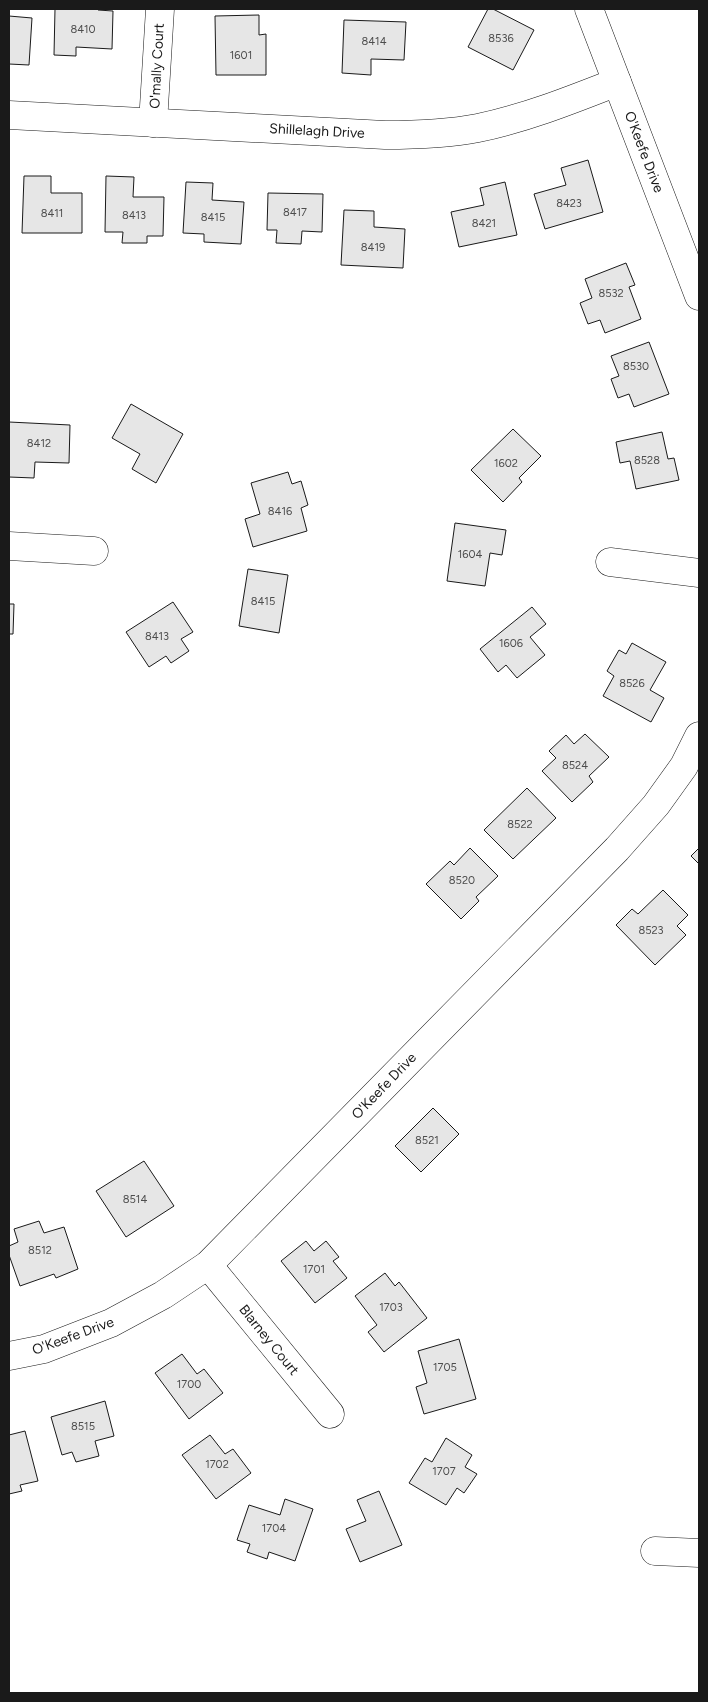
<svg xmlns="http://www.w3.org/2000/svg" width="708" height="1702" font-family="Figtree,sans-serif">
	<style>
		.building { fill: #e6e6e6; stroke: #1a1a1a }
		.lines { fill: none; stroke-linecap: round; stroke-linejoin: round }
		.minor-casing { stroke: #1a1a1a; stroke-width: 29 }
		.minor { stroke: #fff; stroke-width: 28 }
		.labels { text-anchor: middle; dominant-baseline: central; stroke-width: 4; stroke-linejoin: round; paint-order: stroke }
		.number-label { font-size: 11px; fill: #4d4d4d }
		.street-label { font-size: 14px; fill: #1a1a1a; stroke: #fff }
	</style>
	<rect width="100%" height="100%" fill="#fff"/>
	<g class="building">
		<path d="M55 9H98V10L113 11 112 49 76 47V56L54 55Z"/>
		<path d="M488 9H493L534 30 513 70 468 47Z"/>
		<path d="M259 15V35L266 34V75H216L215 16Z"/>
		<path d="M9 16 32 18 29 65 9 64Z"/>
		<path d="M344 20 406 22 404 60 371 59V75L342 73Z"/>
		<path d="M588 160 603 212 545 229 534 194 566 185 561 168Z"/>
		<path d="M24 176H51V193H82V233H22Z"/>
		<path d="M106 176 134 177 133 197H164L163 236H147V243H122L123 232H105Z"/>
		<path d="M186 182 213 183 212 200 244 202 241 244 204 242V234L183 233Z"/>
		<path d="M505 182 517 235 459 247 451 212 484 205 480 188Z"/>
		<path d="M268 193 323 194 322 232 302 231 301 244 276 243 277 230H267Z"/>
		<path d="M344 210 374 211V227L405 229 403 268 341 265Z"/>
		<path d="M626 263 635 285 629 287 641 319 605 333 600 320 588 324 580 303 592 298 585 279Z"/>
		<path d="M649 342 669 394 634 407 629 394 618 398 611 379 619 376 611 356Z"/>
		<path d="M131 404 183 434 156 483 132 469 140 454 112 438Z"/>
		<path d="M9 422 70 425 69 463 35 462 34 478 9 477Z"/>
		<path d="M513 429 541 456 519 478 522 482 503 502 471 470Z"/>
		<path d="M662 432 668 459 674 458 679 480 636 489 630 461 620 463 616 442Z"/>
		<path d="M288 472 292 484 301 481 308 505 301 508 307 531 253 547 245 519 260 514 251 483Z"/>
		<path d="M455 523 506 530 502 555 490 553 485 586 447 581Z"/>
		<path d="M248 569 288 575 279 633 239 626Z"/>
		<path d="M173 602 193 632 181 639 189 651 171 663 166 656 149 667 126 632Z"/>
		<path d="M9 604H14L13 634H9Z"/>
		<path d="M532 607 546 624 530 637 545 655 517 678 506 665 498 672 480 649Z"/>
		<path d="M632 643 666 662 650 690 664 698 651 722 603 696 614 676 607 671 619 650 626 654Z"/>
		<path d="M585 734 609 757 589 776 593 782 572 802 542 771 556 758 549 751 566 735 574 744Z"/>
		<path d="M527 788 556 818 513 859 484 830Z"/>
		<path d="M470 848 498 876 476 897 479 901 461 919 426 884 450 861 454 865Z"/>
		<path d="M699 848V864L691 856Z"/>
		<path d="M663 890 688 915 677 926 686 935 655 965 616 925 632 909 638 914Z"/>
		<path d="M433 1108 459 1134 421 1172 395 1146Z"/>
		<path d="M144 1161 174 1206 126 1237 96 1191Z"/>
		<path d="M39 1221 44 1233 64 1227 78 1269 56 1278 54 1274 20 1286 9 1255V1246L18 1242 14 1229Z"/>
		<path d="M306 1241 314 1251 326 1241 339 1257 333 1261 347 1278 315 1303 281 1261Z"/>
		<path d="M385 1273 395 1286 399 1282 427 1318 384 1352 368 1332 377 1325 355 1296Z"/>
		<path d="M459 1339 476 1399 424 1414 416 1387 427 1383 418 1351Z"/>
		<path d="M182 1354 197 1374 204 1369 223 1393 189 1419 155 1373Z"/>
		<path d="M105 1401 114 1436 95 1441 99 1456 76 1462 72 1452 62 1455 51 1417Z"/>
		<path d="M25 1431 38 1481 20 1485 22 1491 9 1494V1435Z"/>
		<path d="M210 1435 225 1454 233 1449 251 1473 216 1499 182 1455Z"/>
		<path d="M446 1438 472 1455 465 1467 477 1474 464 1493 457 1488 446 1505 409 1483 425 1458 432 1462Z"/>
		<path d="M379 1491 402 1545 360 1562 346 1529 366 1521 357 1500Z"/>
		<path d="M285 1499 313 1509 295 1561 269 1552 267 1559 247 1552 250 1544 237 1540 249 1505 280 1515Z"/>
	</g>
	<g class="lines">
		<defs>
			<g id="minor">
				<path d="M589 9 699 296"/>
				<path d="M9 115 385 135C416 135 447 134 478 128 526 118 571 100 617 82"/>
				<path d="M153 123 160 9"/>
				<path d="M9 546 94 551"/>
				<path d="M610 562 699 573"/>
				<path d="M208 1265 330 1414"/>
				<path d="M9 1356 44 1349 111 1323 163 1295 208 1265 617 849 656 805 684 766 699 736"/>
				<path d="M655 1551 699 1553"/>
			</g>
		</defs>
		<use href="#minor" class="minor-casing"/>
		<use href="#minor" class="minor"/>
	</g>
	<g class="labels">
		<g class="number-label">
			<text x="83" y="29">8410</text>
			<text x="501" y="38">8536</text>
			<text x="374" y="41">8414</text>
			<text x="241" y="55">1601</text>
			<text x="569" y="203">8423</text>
			<text x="295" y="212">8417</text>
			<text x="52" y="213">8411</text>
			<text x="134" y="215">8413</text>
			<text x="213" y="217">8415</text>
			<text x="484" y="223">8421</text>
			<text x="373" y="247">8419</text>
			<text x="611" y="293">8532</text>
			<text x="636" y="366">8530</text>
			<text x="39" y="443">8412</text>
			<text x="647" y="460">8528</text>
			<text x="506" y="463">1602</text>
			<text x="280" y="511">8416</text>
			<text x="470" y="554">1604</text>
			<text x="263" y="601">8415</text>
			<text x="157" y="636">8413</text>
			<text x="511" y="643">1606</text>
			<text x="632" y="683">8526</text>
			<text x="575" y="765">8524</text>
			<text x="520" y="824">8522</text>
			<text x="462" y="880">8520</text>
			<text x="651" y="930">8523</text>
			<text x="427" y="1140">8521</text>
			<text x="135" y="1199">8514</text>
			<text x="40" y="1250">8512</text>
			<text x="314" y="1269">1701</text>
			<text x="391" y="1307">1703</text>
			<text x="445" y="1367">1705</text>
			<text x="189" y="1384">1700</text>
			<text x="83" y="1426">8515</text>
			<text x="217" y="1464">1702</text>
			<text x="444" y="1471">1707</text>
			<text x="274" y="1528">1704</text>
		</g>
		<g class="street-label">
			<text transform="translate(157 66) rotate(-87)">O'mally Court</text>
			<text transform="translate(317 131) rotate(3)">Shillelagh Drive</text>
			<text transform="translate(644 152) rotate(69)">O'Keefe Drive</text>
			<text transform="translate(384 1086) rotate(-46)">O'Keefe Drive</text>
			<text transform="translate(73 1336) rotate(-20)">O'Keefe Drive</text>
			<text transform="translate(269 1340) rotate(51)">Blarney Court</text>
		</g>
	</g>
	<rect width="708" height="1702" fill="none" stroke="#1a1a1a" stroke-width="20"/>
</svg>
